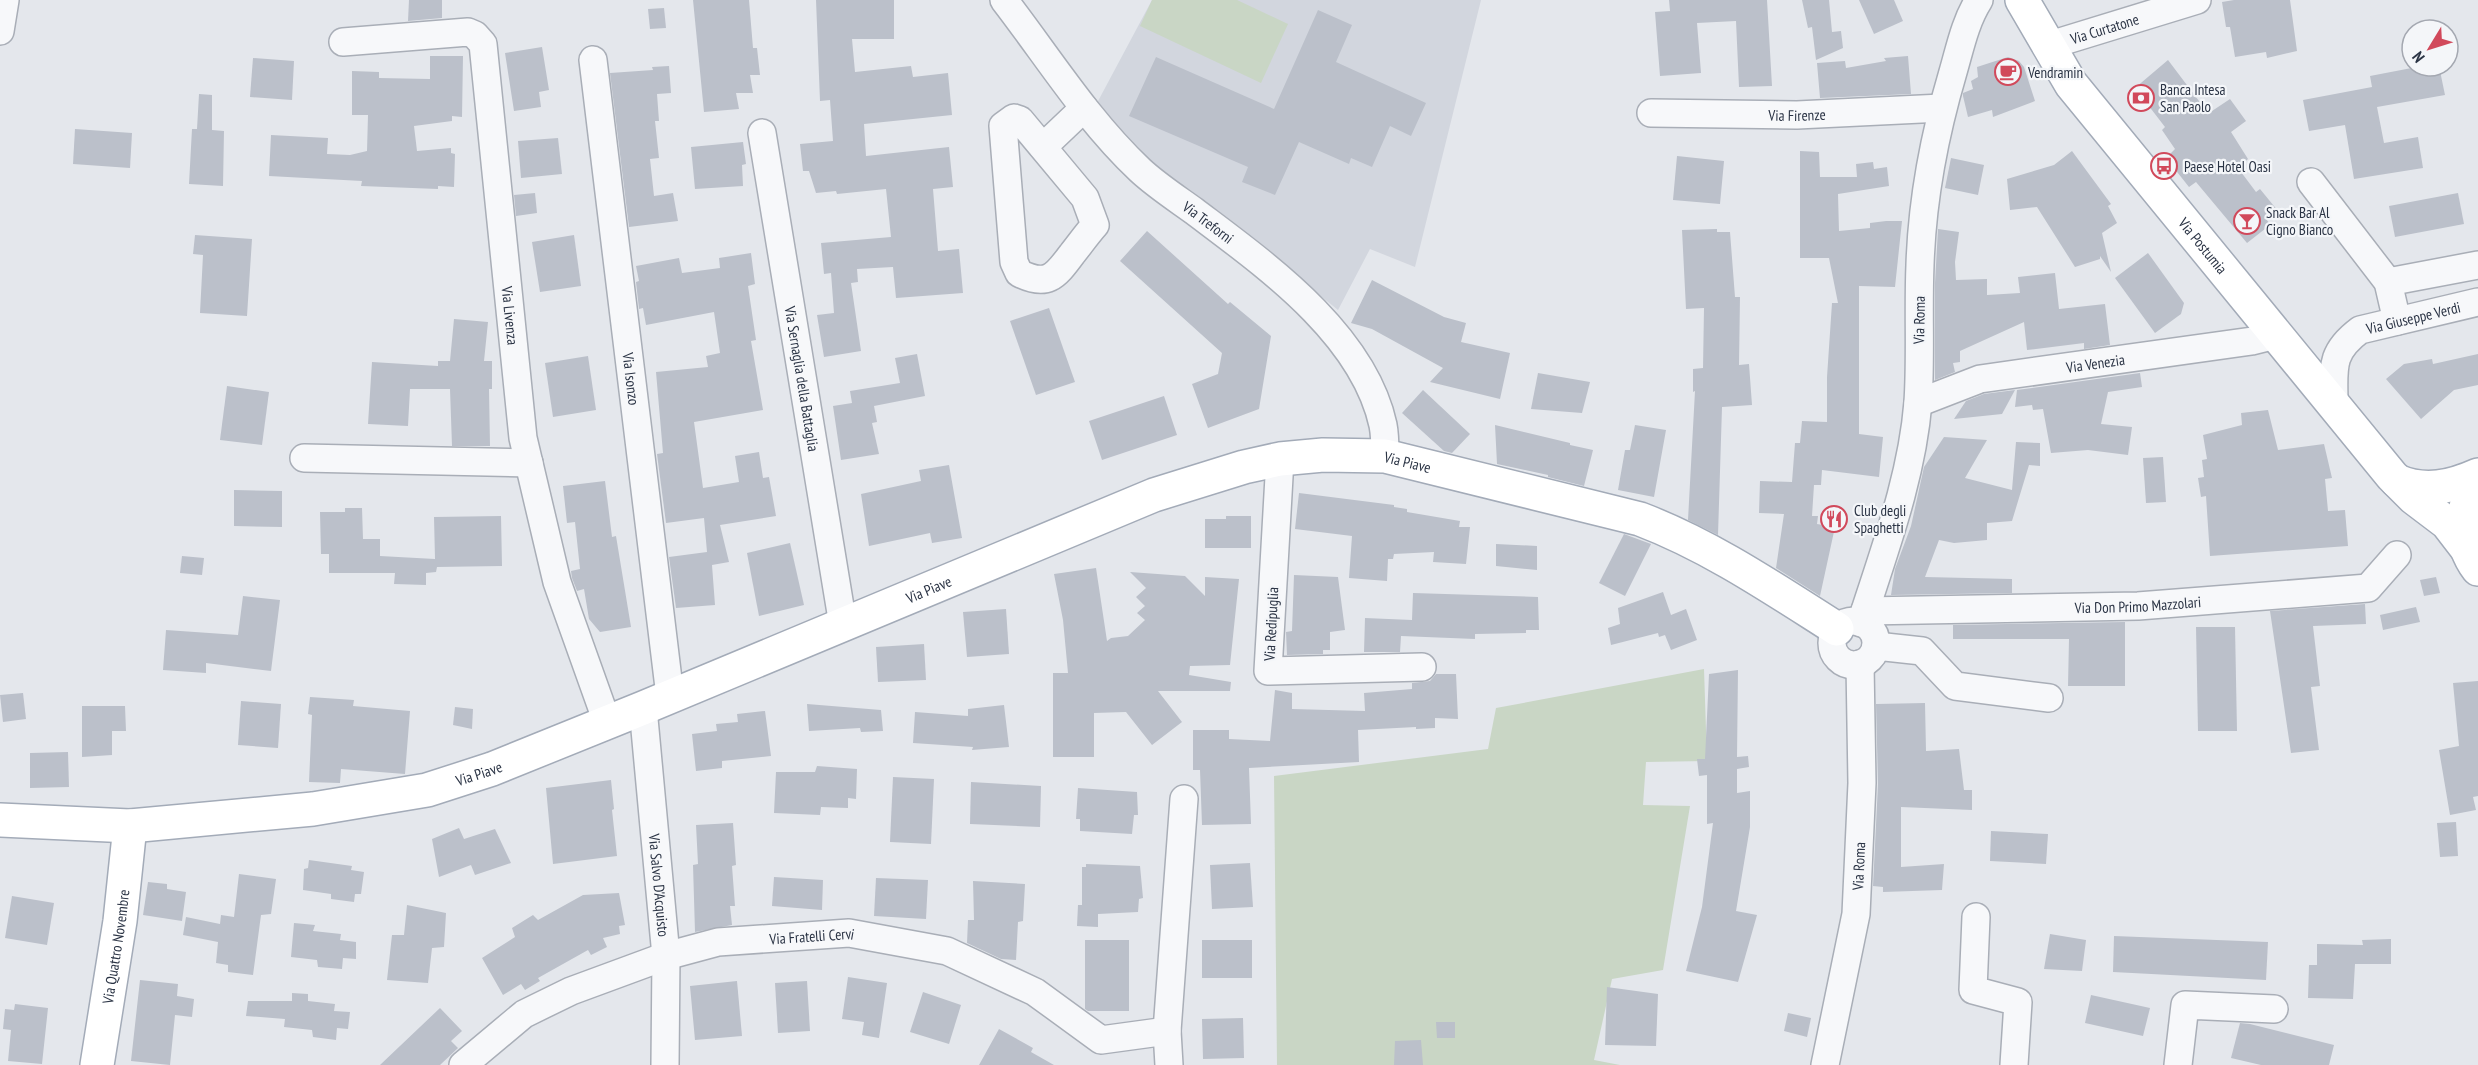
<svg xmlns="http://www.w3.org/2000/svg" width="2478" height="1065" font-family="'PT Sans Narrow',sans-serif">
	<style>
		.built { fill: #d2d6de }
		.green { fill: #c9d6c5 }
		.building { fill: #bbc0ca }
		.lines { fill: none; stroke-linecap: round; stroke-linejoin: round }
		.minor-casing { stroke: #a9aeb7; stroke-width: 30 }
		.major-casing { stroke: #a3abb8; stroke-width: 36 }
		.minor { stroke: #f7f8fa; stroke-width: 27 }
		.major { stroke: #fff; stroke-width: 33 }
		.labels { text-anchor: middle; dominant-baseline: central; stroke-width: 4.5; stroke-linejoin: round; paint-order: stroke }
		.street-label { font-size: 15px; fill: #2b3445; stroke: #f4f6f9 }
		.poi-label { font-size: 15px; fill: #2b3445; stroke: #f4f6f9; text-anchor: start }
	</style>
	<rect width="100%" height="100%" fill="#e4e7ec"/>
	<path class="built" d="M1152 0H1481L1415 267 1370 249 1338 310 1285 267 1254 238 1223 219 1164 174 1129 140 1097 103Z"/>
	<g class="green">
		<path d="M1152 0H1237L1288 24 1261 83 1140 26Z"/>
		<path d="M1704 669 1707 761 1646 762 1643 805 1690 806 1663 970 1612 979 1594 1060 1620 1065H1277L1274 776 1488 749 1496 708Z"/>
	</g>
	<g class="building">
		<path d="M409 0H442V18L408 21Z"/>
		<path d="M693 0H749L753 48H757L760 75H750L753 93H736L739 109 704 112Z"/>
		<path d="M816 0H894V39H852L855 72 911 66 913 77 948 73 952 115 864 124 866 156 949 147 953 187 933 189 938 251 959 249 963 293 896 298 893 267 857 269 858 282 851 283 861 351 824 357 817 315 834 313 831 273 824 274 821 243 891 237 886 189 837 194 836 191 816 193 809 171H803L800 144 833 141 830 100 820 101Z"/>
		<path d="M1669 0H1767L1772 86 1739 87 1736 21 1697 23 1701 73 1660 76 1655 12 1670 11Z"/>
		<path d="M1802 0H1829L1832 32 1841 31 1843 48 1816 60 1812 27 1808 28Z"/>
		<path d="M1859 0H1894L1903 21 1874 34Z"/>
		<path d="M2234 0H2290L2297 51 2267 58 2266 52 2235 57 2230 27H2226L2222 2Z"/>
		<path d="M664 8 666 28 650 29 648 9Z"/>
		<path d="M1318 10 1352 25 1336 62 1426 103 1411 136 1390 126 1372 167 1351 158 1349 164 1299 142 1275 195 1242 182 1248 167 1129 116 1156 57 1274 109Z"/>
		<path d="M542 47 549 90 539 92 541 107 514 111 505 53Z"/>
		<path d="M430 56H463L462 117 452 116V121L414 126 417 151 451 148V153L455 154 454 187 438 186V189L361 186 362 181 269 176 271 135 328 138 327 154 350 155 367 151 368 115H352V71L379 72V78L430 79Z"/>
		<path d="M1908 56 1911 94 1820 98 1817 63 1845 61 1846 68 1886 61 1884 58Z"/>
		<path d="M2008 57 2019 61 2024 67 2035 101 1993 117 1992 110 1968 117 1963 96V93L1973 89 1971 81 1978 77 1977 67Z"/>
		<path d="M253 58 294 61 292 100 250 97Z"/>
		<path d="M2168 60 2202 105 2206 103 2212 111 2230 99 2246 121 2231 132 2248 159 2238 168 2256 192 2260 189 2278 211 2267 220 2270 225 2247 243 2196 182 2189 187 2166 158 2175 149 2162 130 2165 127 2135 88Z"/>
		<path d="M669 66 671 93 657 94 659 121H655L659 158 650 159 654 196 673 193 678 221 629 227 610 73 653 70 652 67Z"/>
		<path d="M2422 66H2439L2445 95 2377 107 2384 143 2418 137 2423 168 2354 179 2345 125 2309 131 2303 100 2372 87 2370 76Z"/>
		<path d="M199 94 212 95V130L224 131 223 186 189 184 192 129H197Z"/>
		<path d="M75 129 132 133 130 168 73 164Z"/>
		<path d="M558 138 562 174 521 178 518 141Z"/>
		<path d="M743 142 746 164 742 165 743 186 695 189 691 147Z"/>
		<path d="M1800 151 1819 152 1820 177H1857L1856 164 1873 162 1874 169 1887 167 1889 186 1838 194 1839 231 1870 228V223L1886 221H1902L1895 287 1859 286V434L1883 437 1879 477 1822 470 1821 485H1814L1812 516H1818L1817 524 1835 527 1820 596 1776 568 1784 514 1759 513 1760 481 1792 482 1795 443H1800L1802 421 1827 422V377L1832 303H1838L1829 258H1800Z"/>
		<path d="M2072 151 2111 204 2108 206 2117 223 2102 233 2111 272 2100 256V259L2075 267 2037 207 2010 210 2007 179 2054 165Z"/>
		<path d="M1677 156 1724 161 1720 204 1673 200Z"/>
		<path d="M1951 158 1984 165 1978 195 1945 188Z"/>
		<path d="M535 193 537 213 516 216 514 195Z"/>
		<path d="M2458 193 2464 224 2395 237 2389 206Z"/>
		<path d="M1717 229V232H1730L1735 297H1740L1739 365 1749 364 1752 405 1722 407 1718 535 1688 520 1695 391 1693 392V369L1703 368 1704 308 1686 309 1682 230Z"/>
		<path d="M1938 229 1959 232 1955 262 1956 280 1987 279V295L2020 293 2018 277 2055 273 2059 309 2105 304 2110 345 2084 349V343L2027 350 2024 322 1960 351V362L1953 363 1955 372 1935 380V283Z"/>
		<path d="M1147 231 1228 304 1230 302 1271 336 1259 409 1208 428 1192 384 1218 374 1222 353 1120 261Z"/>
		<path d="M195 235 252 239 247 316 200 313 203 255 193 254Z"/>
		<path d="M574 235 581 286 540 292 532 242Z"/>
		<path d="M751 253 755 284 748 286 756 340 751 341 763 410 694 422 703 488 739 482 735 456 759 452 763 478 769 477 776 516 720 525 729 562 712 565 715 605 676 608 669 557 707 552 704 518 666 523 657 454 663 453 656 372 708 367 706 356 720 353 714 312 646 325 643 308 639 309 636 282 639 281 636 266 679 258 682 273 720 268 719 258Z"/>
		<path d="M2148 253 2184 303 2181 314 2155 333 2115 278Z"/>
		<path d="M1372 280 1444 317 1466 323 1461 342 1510 353 1500 399 1430 382 1443 368 1372 329 1351 323Z"/>
		<path d="M1049 308 1075 382 1036 395 1010 321Z"/>
		<path d="M454 319 488 322 484 361H492V389H489L490 446H452L450 389H410L408 426 368 424 372 362 438 366V361H450Z"/>
		<path d="M917 354 925 396 874 406 877 422 872 423 879 454 841 460 833 406 852 403 850 391 900 383 895 358Z"/>
		<path d="M2478 354V385L2454 390 2421 419 2386 379 2404 364 2432 359 2433 364Z"/>
		<path d="M588 356 596 410 553 417 545 363Z"/>
		<path d="M1538 373 1590 382 1582 413 1531 409Z"/>
		<path d="M2140 373 2142 387 2108 392 2101 424 2132 427 2128 455 2088 450 2051 453 2043 409 2033 410 2032 405 2015 407 2017 390Z"/>
		<path d="M227 386 269 392 262 445 220 440Z"/>
		<path d="M1423 390 1470 434 1452 453 1444 451 1402 413Z"/>
		<path d="M2015 390 2002 414 1954 419 1966 401 1984 394Z"/>
		<path d="M1164 396 1177 435 1102 460 1089 421Z"/>
		<path d="M2268 410 2278 450 2324 444 2332 478 2325 479 2328 511 2345 510 2348 546 2210 556 2206 496 2201 497 2198 478 2204 477 2202 460 2207 459 2203 435 2242 425 2241 413Z"/>
		<path d="M1495 425 1570 443V445L1593 450 1584 486 1548 477V475L1497 464Z"/>
		<path d="M1635 425 1666 430 1654 497 1618 490 1625 450H1630Z"/>
		<path d="M1944 437 1987 440 1965 478 2012 490 2016 442 2040 443V466L2029 465 2012 521 1987 523V540L1954 543 1939 540 1925 577 2012 579V593L1891 595 1895 569 1911 526 1924 467Z"/>
		<path d="M2163 457 2166 502 2146 503 2143 458Z"/>
		<path d="M949 465 962 538 932 543 930 533 869 546 861 494 921 481 919 470Z"/>
		<path d="M605 481 612 537 616 536 631 627 600 632 589 619 584 589 577 591 572 578 571 571 580 569 575 522 567 523 563 486Z"/>
		<path d="M234 490 282 491V527L234 526Z"/>
		<path d="M1299 493 1394 505V507L1407 509V512L1460 521 1459 527H1470L1466 564 1433 562 1434 552 1394 554 1393 559H1388L1387 581 1349 578 1352 536 1295 529Z"/>
		<path d="M345 508H362L363 539H380V556L435 559 434 517 501 516 502 566 437 567 436 572 426 573V585L394 584 395 573H329V554H321L320 512H345Z"/>
		<path d="M1226 516H1251V548H1205V519H1226Z"/>
		<path d="M1624 534 1651 544 1625 596 1599 583Z"/>
		<path d="M790 543 804 605 759 616 747 553Z"/>
		<path d="M1496 544 1537 546V570L1496 566Z"/>
		<path d="M182 556 204 558 202 575 180 573Z"/>
		<path d="M1096 568 1107 641 1111 638 1128 636 1145 620 1137 613 1145 606 1136 597 1146 588 1130 572 1185 576 1205 596V577L1239 579 1230 665 1190 666 1189 675 1231 682 1230 691H1158L1182 722 1152 745 1126 712 1094 713V757H1053V673H1068L1063 620 1054 574Z"/>
		<path d="M1294 575 1338 577 1345 630 1330 632V650H1323V654L1287 655 1286 632 1292 631Z"/>
		<path d="M2436 577 2440 593 2424 596 2420 580Z"/>
		<path d="M1663 592 1671 615 1686 609 1697 640 1671 650 1665 635 1659 637 1658 633 1611 645 1608 628 1620 624 1618 608Z"/>
		<path d="M1413 593 1538 597 1539 630H1526V633L1475 634V639L1401 636 1400 652H1364L1365 618 1412 620Z"/>
		<path d="M243 596 280 600 271 671 206 663V673L163 670 166 630 238 635Z"/>
		<path d="M2365 604 2366 624 2313 626 2320 686 2311 687 2319 750 2291 753 2270 611Z"/>
		<path d="M2416 607 2420 622 2383 630 2380 615Z"/>
		<path d="M1006 609 1009 654 967 657 963 612Z"/>
		<path d="M2125 622V686H2068L2069 639H1953V625Z"/>
		<path d="M2196 627H2235L2237 731H2198Z"/>
		<path d="M924 644 926 680 878 682 876 647Z"/>
		<path d="M1738 670 1737 757 1748 756 1749 767 1737 769V793L1750 791V827L1736 911 1757 915 1738 982 1686 971 1702 907 1713 823 1707 824V775L1699 776 1697 759H1705L1709 674Z"/>
		<path d="M1436 674H1456L1458 719 1435 718V728L1416 729V727L1358 730 1359 762 1249 768 1251 824 1202 825 1200 770H1193V730H1229V739L1270 741 1275 690 1292 693V709L1365 711 1364 693 1412 689V683L1430 681Z"/>
		<path d="M2478 681V796L2473 797 2476 810 2450 815 2439 750 2459 746 2453 683Z"/>
		<path d="M23 693 26 719 3 722 0 695Z"/>
		<path d="M310 697 354 700 353 706 410 711 405 774 341 769 340 783 309 782 312 715 308 714Z"/>
		<path d="M241 701 281 704 278 748 238 745Z"/>
		<path d="M1925 703 1926 751 1959 749 1964 790H1972V810L1901 807V867L1944 864 1942 890 1883 892V887L1873 886 1878 784 1876 704Z"/>
		<path d="M807 704 881 710 883 731 861 732 860 728 809 731Z"/>
		<path d="M1004 705 1009 747 972 750 973 747 913 743 915 712 968 716V709Z"/>
		<path d="M82 706H125L126 731H112V755L82 757Z"/>
		<path d="M455 707 473 709 472 729 453 725Z"/>
		<path d="M765 711 771 756 722 761V768L696 771 692 734 717 731 716 724 738 722 737 714Z"/>
		<path d="M68 752 69 787 30 788V753Z"/>
		<path d="M817 766 857 769 856 799 848 798V808L821 807 820 815 774 813 776 772H815Z"/>
		<path d="M893 777 934 779 931 844 890 842Z"/>
		<path d="M611 780 614 809 612 810 617 856 553 864 546 788Z"/>
		<path d="M971 782 1041 786 1040 827 970 824Z"/>
		<path d="M1078 788 1137 792 1138 815H1134L1132 834 1080 831V819H1076Z"/>
		<path d="M2456 822 2458 856 2440 857 2437 823Z"/>
		<path d="M733 823 736 865 732 866 735 906H730L732 925 695 932 693 865 698 864 696 825Z"/>
		<path d="M459 828 464 839 495 829 511 863 475 875 471 865 439 877 432 839Z"/>
		<path d="M1991 831 2048 834 2046 864 1990 861Z"/>
		<path d="M309 860 352 866 351 870 364 872 361 894H355L354 902 331 899V894L303 890 304 869 308 868Z"/>
		<path d="M1250 863 1253 907 1212 909 1210 865Z"/>
		<path d="M1086 864 1140 866 1143 898 1139 899 1138 912 1098 914V927L1077 926 1078 905H1082V867H1086Z"/>
		<path d="M239 874 276 879 271 914 261 915 253 975 228 972V965L216 963 218 942 183 935 186 917 220 924 221 915 234 917Z"/>
		<path d="M774 877 823 880 822 910 772 906Z"/>
		<path d="M876 878 928 880 926 919 874 916Z"/>
		<path d="M973 881 1025 884 1023 921 1018 922 1016 960 1001 959 967 943 968 920H974Z"/>
		<path d="M148 882 167 884V889L186 892 182 921 143 915Z"/>
		<path d="M619 893 625 925 619 926 620 934 603 938 607 947 591 955 588 950 538 978 540 981 525 990 521 984 503 995 482 958 515 937 512 928 533 915 538 920 583 895Z"/>
		<path d="M12 896 54 903 47 945 5 938Z"/>
		<path d="M407 905 446 913 444 947 432 948 428 983 387 980 392 935H404Z"/>
		<path d="M294 923 315 925 313 931 341 934 340 940 356 942V959L343 958 342 969 318 967 317 960 291 957Z"/>
		<path d="M2050 934 2086 940 2082 971 2044 969Z"/>
		<path d="M2114 936 2268 942 2266 980 2113 972Z"/>
		<path d="M2391 939V964H2355L2353 999 2308 998 2309 965H2317V944L2363 945 2362 940Z"/>
		<path d="M1085 940H1129V1011H1088L1085 1009Z"/>
		<rect x="1202" y="940" width="50" height="38"/>
		<path d="M848 977 887 983 879 1038 862 1035 864 1022 842 1019Z"/>
		<path d="M140 980 178 984 177 996 194 999 192 1017 175 1015 170 1065 131 1061Z"/>
		<path d="M737 981 742 1036 695 1040 690 986Z"/>
		<path d="M807 981 810 1031 778 1033 775 983Z"/>
		<path d="M1607 987 1658 994 1656 1046 1605 1045Z"/>
		<path d="M923 992 961 1005 949 1044 910 1032Z"/>
		<path d="M292 993 308 994V1001L335 1004 334 1011 350 1012 348 1029 337 1028 336 1040 313 1037 312 1030 284 1027 285 1019 246 1016 248 1001H292Z"/>
		<path d="M2091 995 2150 1008 2143 1036 2085 1023Z"/>
		<path d="M15 1004 48 1008 42 1064 8 1061 11 1030 3 1029 5 1009 14 1010Z"/>
		<path d="M440 1008 462 1031 451 1041 458 1048 440 1065H380Z"/>
		<path d="M1788 1013 1811 1018 1807 1037 1784 1031Z"/>
		<path d="M1243 1018 1244 1058 1203 1059 1202 1019Z"/>
		<path d="M1436 1022H1455V1038H1437Z"/>
		<path d="M2240 1023 2250 1024 2334 1045 2329 1065H2261L2231 1058Z"/>
		<path d="M999 1029 1033 1048 1031 1052 1054 1065H979Z"/>
		<path d="M1421 1040 1423 1065H1394L1395 1041Z"/>
	</g>
	<g class="lines">
		<defs>
			<g id="minor">
				<path id="s1" d="M1004 0C1048 57 1087 120 1140 170 1156 185 1176 198 1194 211 1264 264 1363 333 1383 425 1385 435 1385 446 1385 456"/>
				<path d="M0 31 5 0"/>
				<path id="s2" d="M343 42 468 32 475 35 483 44 523 438 557 582 607 722"/>
				<path id="s3" d="M2047 46 2197 0"/>
				<path id="s4" d="M593 60 670 696"/>
				<path id="s5" d="M1651 113 1797 115 1942 108"/>
				<path d="M1014 118 1020 120 1085 198 1095 225C1087 234 1080 244 1072 254 1055 277 1047 287 1019 273L1014 262 1003 126Z"/>
				<path id="s6" d="M762 133 843 625"/>
				<path d="M1043 147 1084 108"/>
				<path d="M2311 182 2388 282 2397 321"/>
				<path d="M2388 282 2478 265"/>
				<path id="s7" d="M1918 403 1980 379 2252 341 2276 335"/>
				<path id="s8" d="M2334 404C2334 369 2329 353 2360 330L2478 302"/>
				<path d="M304 458 529 463"/>
				<path d="M1280 459 1268 671 1422 667"/>
				<path id="s9" d="M1865 611 2138 606 2368 588 2397 555"/>
				<circle cx="1854" cy="643" r="22"/>
				<path d="M1861 623C1884 551 1912 478 1918 402 1921 357 1918 311 1920 265 1922 202 1935 133 1953 72 1960 48 1965 22 1979 0"/>
				<path d="M1876 646 1922 651 1955 686 2049 698"/>
				<path id="s10" d="M643 708 666 956 665 1065"/>
				<path d="M1976 917 1973 990 2018 1002 2014 1065"/>
				<path d="M1167 1031 1184 799"/>
				<path id="s11" d="M463 1065 524 1014 571 991 666 956 718 942 849 933 947 951 1035 992 1101 1040 1167 1031 1169 1065"/>
				<path id="s12" d="M1825 1065 1856 914 1862 783 1860 664"/>
				<path d="M2178 1065 2185 1005 2274 1009"/>
			</g>
			<g id="major">
				<path id="s13" d="M2022 0 2071 84 2392 476 2414 498 2447 523 2467 549"/>
				<path d="M2397 481C2425 493 2451 487 2478 475"/>
				<path d="M2478 482C2459 509 2458 542 2478 569"/>
				<path id="s14" d="M0 820 130 826 313 809 427 790 492 769 643 708 1154 495 1244 467 1280 459 1323 455 1385 456 1640 519C1711 546 1774 589 1837 629"/>
				<path id="s15" d="M97 1065 120 921 130 826"/>
			</g>
		</defs>
		<use href="#minor" class="minor-casing"/>
		<use href="#major" class="major-casing"/>
		<use href="#minor" class="minor"/>
		<use href="#major" class="major"/>
	</g>
	<defs>
		<symbol id="cafe-ring" viewBox="-11 -11 22 22"><circle r="9.5" fill="#f4f6f9" stroke="#d1495b" stroke-width="1.5"/><path d="M-5.5-4.5H6V0H3Q3 3.5 0 3.5H-2.5Q-5.5 3.5-5.5 0ZM3-3.2v2h1.7v-2ZM-6 4.5H4V6H-6Z" fill="#d1495b"/></symbol>
		<symbol id="bank-ring" viewBox="-11 -11 22 22"><circle r="9.5" fill="#f4f6f9" stroke="#d1495b" stroke-width="1.5"/><path d="M-6-4H6V4H-6ZM0-2.3a2.3 2.3 0 1 0 0 4.6a2.3 2.3 0 1 0 0-4.6Z" fill="#d1495b"/></symbol>
		<symbol id="bus-ring" viewBox="-11 -11 22 22"><circle r="9.5" fill="#f4f6f9" stroke="#d1495b" stroke-width="1.5"/><path d="M-5-6H5V4H4V6H2V4H-2V6H-4V4H-5ZM-3.5-4V0h7V-4ZM-3.5 1.2v1.5H-2V1.2ZM2 1.2v1.5H3.5V1.2Z" fill="#d1495b"/></symbol>
		<symbol id="bar-ring" viewBox="-11 -11 22 22"><circle r="9.5" fill="#f4f6f9" stroke="#d1495b" stroke-width="1.5"/><path d="M-6-5H6L.8 .8V4.5H3.5V6h-7V4.5H-.8V.8Z" fill="#d1495b"/></symbol>
		<symbol id="restaurant-ring" viewBox="-11 -11 22 22"><circle r="9.5" fill="#f4f6f9" stroke="#d1495b" stroke-width="1.5"/><path d="M-5-6h1v4h1v-4h1v4h1v-4h1v5L-1.5 .5V6h-2V.5L-5-1ZM5-6V6H3V1.5H1.5Q1.5-4 5-6Z" fill="#d1495b"/></symbol>
	</defs>
	<g fill-rule="evenodd">
		<use href="#cafe-ring" x="1993" y="57" width="30" height="30"/>
		<use href="#bank-ring" x="2126" y="83" width="30" height="30"/>
		<use href="#bus-ring" x="2149" y="151" width="30" height="30"/>
		<use href="#bar-ring" x="2232" y="206" width="30" height="30"/>
		<use href="#restaurant-ring" x="1819" y="504" width="30" height="30"/>
	</g>
	<g class="labels">
		<g class="street-label">
			<text stroke="none"><textPath href="#s3" startOffset="60">Via Curtatone</textPath></text>
			<text stroke="none"><textPath href="#s5" startOffset="146">Via Firenze</textPath></text>
			<text stroke="none"><textPath href="#s1" startOffset="304">Via Treforni</textPath></text>
			<text stroke="none"><textPath href="#s13" startOffset="306">Via Postumia</textPath></text>
			<text stroke="none"><textPath href="#s2" startOffset="418">Via Livenza</textPath></text>
			<text stroke="none"><textPath href="#s8" startOffset="138">Via Giuseppe Verdi</textPath></text>
			<text transform="translate(1919 320) rotate(-89)">Via Roma</text>
			<text stroke="none"><textPath href="#s7" startOffset="183">Via Venezia</textPath></text>
			<text stroke="none"><textPath href="#s4" startOffset="321">Via Isonzo</textPath></text>
			<text stroke="none"><textPath href="#s6" startOffset="249">Via Sernaglia della Battaglia</textPath></text>
			<text stroke="none"><textPath href="#s14" startOffset="1474">Via Piave</textPath></text>
			<text stroke="none"><textPath href="#s14" startOffset="970">Via Piave</textPath></text>
			<text stroke="none"><textPath href="#s9" startOffset="273">Via Don Primo Mazzolari</textPath></text>
			<text transform="translate(1271 624) rotate(-87)">Via Redipuglia</text>
			<text stroke="none"><textPath href="#s14" startOffset="484">Via Piave</textPath></text>
			<text stroke="none"><textPath href="#s12" startOffset="202">Via Roma</textPath></text>
			<text stroke="none"><textPath href="#s10" startOffset="178">Via Salvo D'Acquisto</textPath></text>
			<text stroke="none"><textPath href="#s11" startOffset="381">Via Fratelli Cervi</textPath></text>
			<text stroke="none"><textPath href="#s15" startOffset="120">Via Quattro Novembre</textPath></text>
		</g>
		<g class="poi-label">
			<text x="2028" y="72">Vendramin</text>
			<text x="2160" y="89">Banca Intesa<tspan x="2160" dy="17">San Paolo</tspan></text>
			<text x="2184" y="166">Paese Hotel Oasi</text>
			<text x="2266" y="212">Snack Bar Al<tspan x="2266" dy="17">Cigno Bianco</tspan></text>
			<text x="1854" y="510">Club degli<tspan x="1854" dy="17">Spaghetti</tspan></text>
		</g>
	</g>
	<g transform="translate(2430 48) rotate(232)"><circle r="28" fill="#f4f6f9" stroke="#a4a8b1" stroke-width="1.5"/>
	<path d="M0-4.5L10 22L0 15L-10 22Z" fill="#d1495b"/>
	<text y="-9" font-size="16" font-weight="bold" text-anchor="middle" fill="#2b3445">N</text>
	</g>
</svg>
